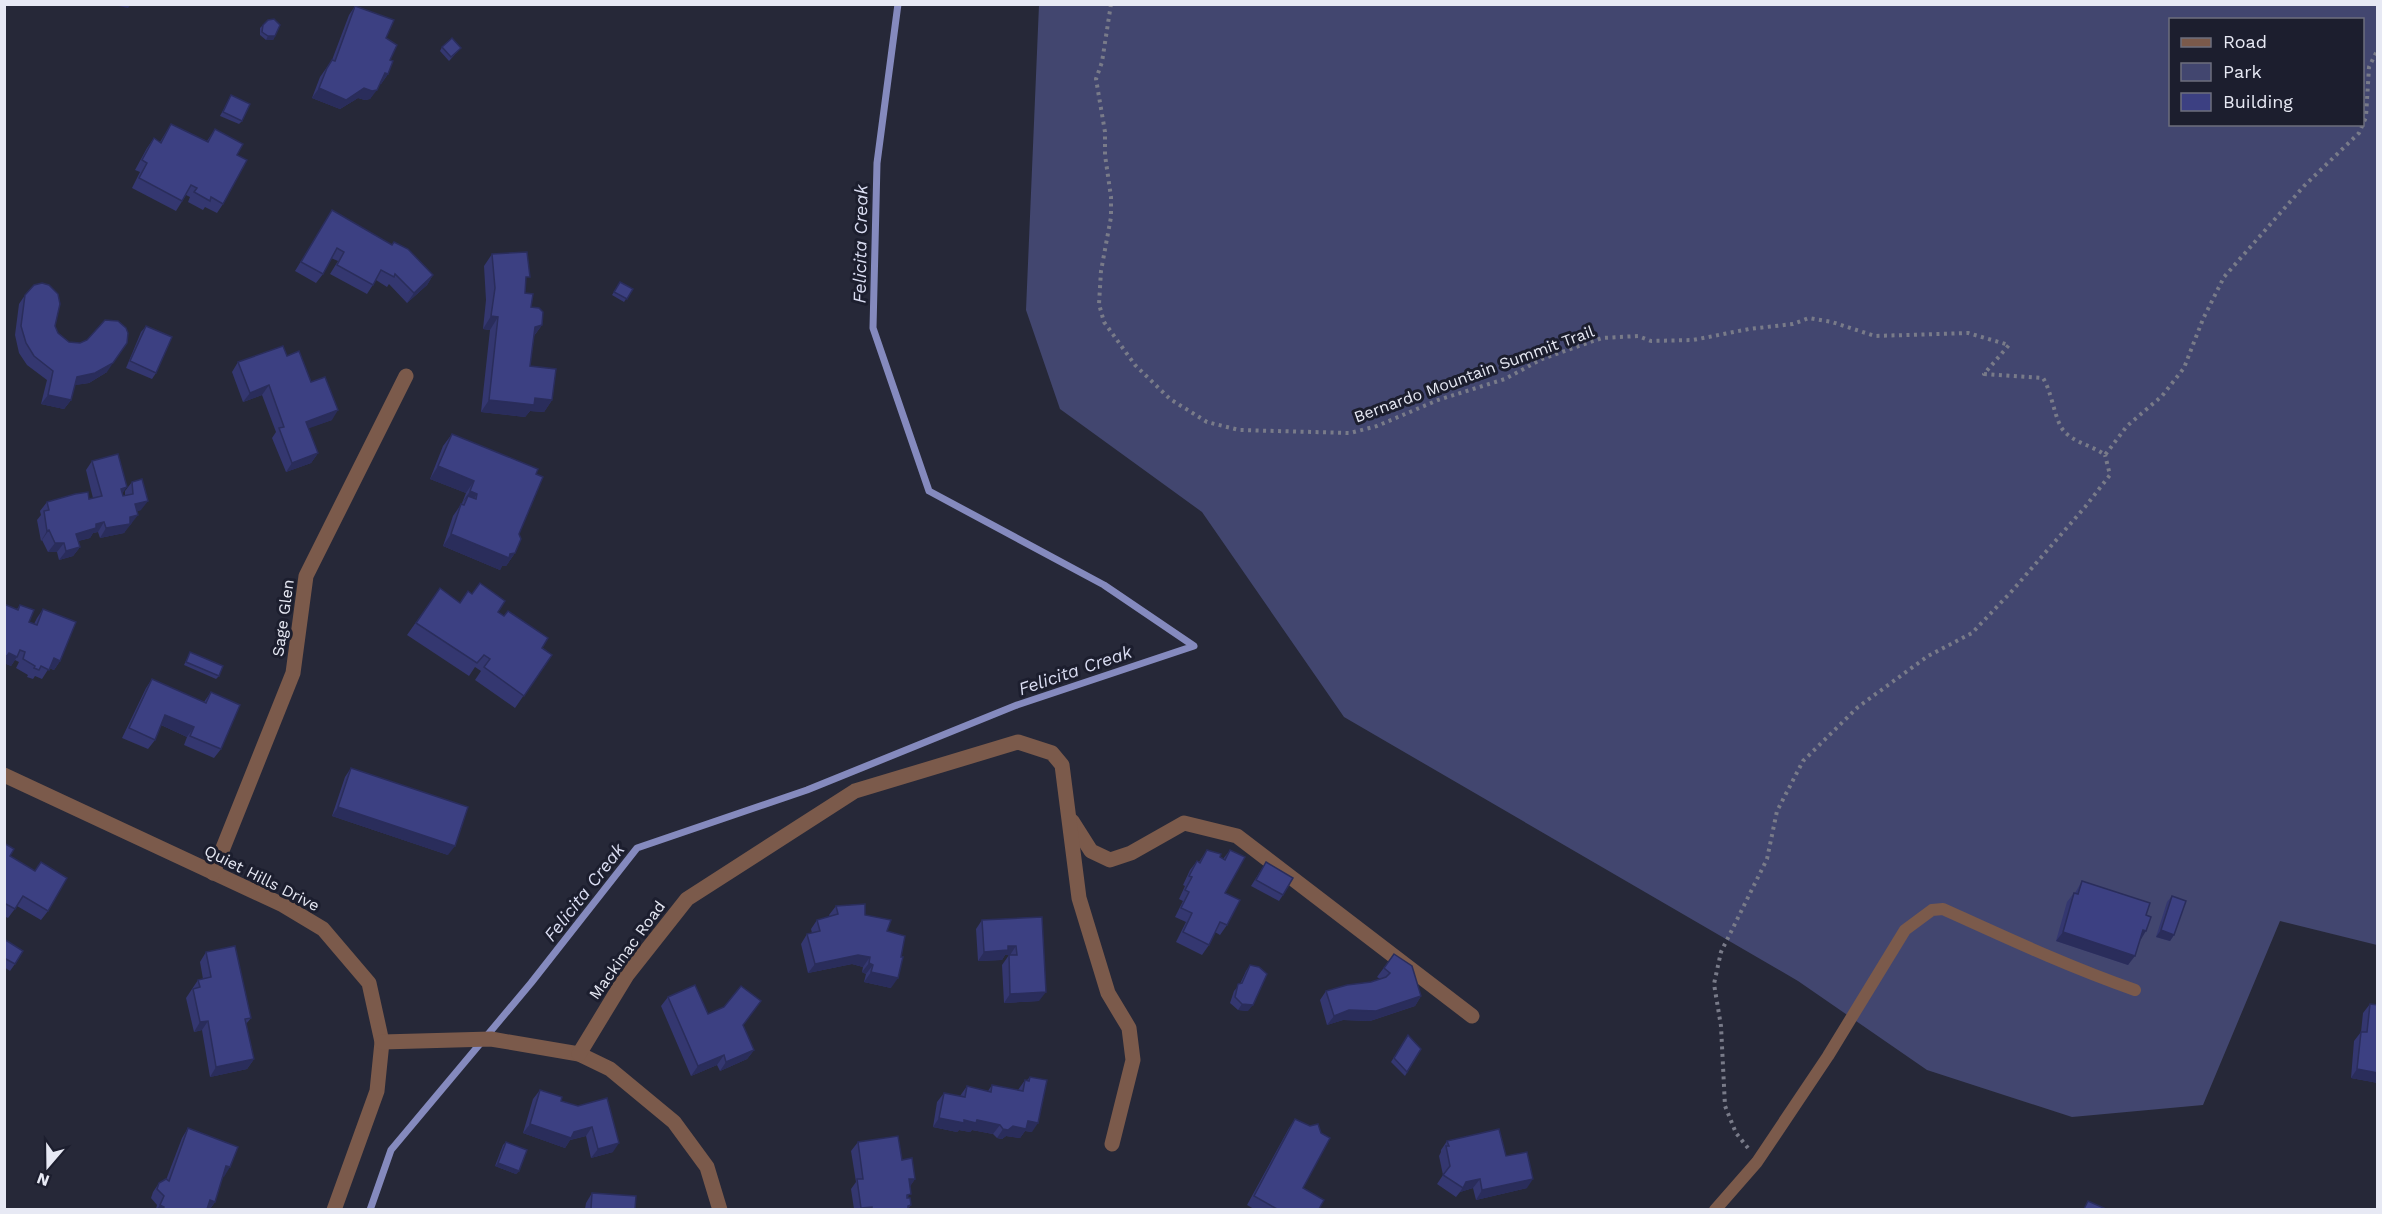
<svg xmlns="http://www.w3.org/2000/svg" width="2382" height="1214" font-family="'Work Sans',sans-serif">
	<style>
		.green { fill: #42466f; fill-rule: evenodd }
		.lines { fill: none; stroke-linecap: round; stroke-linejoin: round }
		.stream { stroke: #858abe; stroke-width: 7 }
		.path { stroke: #797b89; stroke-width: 4; stroke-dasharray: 3 4.5; stroke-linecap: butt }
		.lane { stroke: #7b5a4b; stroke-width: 12 }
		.street { stroke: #7b5a4b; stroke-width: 15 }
		.wall { fill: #343770 }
		.shaded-wall { fill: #2a2d5b }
		.building { fill: #3c4082; stroke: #2a2d5b; stroke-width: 1.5 }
		.labels { text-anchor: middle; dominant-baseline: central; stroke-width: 6; stroke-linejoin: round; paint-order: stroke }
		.street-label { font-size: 16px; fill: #e7e9f4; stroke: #1c1e2e }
		.water-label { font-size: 18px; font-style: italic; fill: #daddf2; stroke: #1c1e2e }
	</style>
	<rect width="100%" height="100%" fill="#262838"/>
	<path class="green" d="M1039 5H2377V945L2280 921 2203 1105 2072 1117 1927 1070 1798 981 1344 717 1202 512 1060 409 1026 310ZM2170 20H2362V124H2170Z"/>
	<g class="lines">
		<path class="stream" d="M370 1210 391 1150 531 983 637 848 807 790 1017 705 1194 646 1104 585 929 491 873 328 877 163 898 4"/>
		<g class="path">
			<path d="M1111 4 1102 62 1096 79 1105 132V155L1111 197V217L1101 271 1099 304 1104 322 1135 365 1170 399 1207 422 1239 430 1350 433 1377 426 1438 400 1505 379 1542 359 1602 338 1638 336 1651 341 1693 340 1749 329 1793 324 1809 318 1832 322 1875 336 1968 333 2009 345 1984 374 2043 378C2052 392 2055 422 2064 431 2074 443 2092 445 2105 455L2127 426 2162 396 2184 368 2203 319 2224 277 2304 186 2359 133 2366 117 2369 67 2378 49"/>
			<path d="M1748 1148 1736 1133 1725 1106 1721 1026 1714 984 1721 952 1767 859 1777 811 1803 761 1858 707 1928 656 1972 633 2011 592 2085 507 2110 475 2105 455"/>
		</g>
		<path class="lane" d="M1715 1210 1757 1162 1828 1056 1905 930 1932 910 1943 909C2007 938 2069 967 2135 990"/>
		<g class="street">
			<path d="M4 775 283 905 323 929 369 983 382 1042 377 1091 334 1210"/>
			<path d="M1072 821 1091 851 1110 860 1131 853 1184 823 1237 836 1472 1016"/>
			<path d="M213 873 293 673 306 576 406 376"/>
			<path d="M382 1042 491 1039 579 1054 610 1069 674 1122 707 1167 720 1210"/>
			<path d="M579 1054 627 975 687 899 855 791 1018 742 1052 753 1062 765 1079 898 1108 993 1129 1028 1133 1060 1112 1144"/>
		</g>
	</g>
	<g class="wall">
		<path d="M355 6 386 38 390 60 388 74 381 84 380 83 370 99 365 100 358 98 340 109 312 98 320 77 332 60 349 15Z"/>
		<path d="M263 25 275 36 273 40H266L260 35V28Z"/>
		<path d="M442 47 461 48 449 61 440 51Z"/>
		<path d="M231 95 242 121 239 124 220 116Z"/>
		<path d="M171 124 207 141 215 129 237 155 223 204 217 213 205 207 203 210 188 202 190 197 186 195 176 211 132 188 140 172 135 170 147 148 154 138 160 142Z"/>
		<path d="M332 210 433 275 427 285 407 303 389 284 387 287 376 280 367 294 330 274 338 261 331 258 323 274 316 283 295 271Z"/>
		<path d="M492 254 525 283V293L531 307 542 325 534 336 530 366 552 400 544 412 530 411 525 417 481 412 490 330 483 329 486 300 484 266Z"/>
		<path d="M620 282 633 289 624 302 612 295Z"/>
		<path d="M25 295 55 326 58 333 107 372 89 383 74 385 71 400 64 409 41 404 47 380 27 365 19 353 15 335 19 304Z"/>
		<path d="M146 326 156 373 152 379 126 368 141 332Z"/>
		<path d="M287 356 311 382 332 420 308 428 318 453 311 463 286 472 272 438 276 432 262 395 243 402 232 372 238 362Z"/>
		<path d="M452 434 536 474 519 534 515 553 506 566H502L500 570 443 546 453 516 462 503 466 493 430 479 443 446Z"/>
		<path d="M92 461 122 494 123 496 125 495V491L132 482 141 510 137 511 131 524 129 525 124 533 100 538 98 532 93 533 90 538 78 541 80 547 73 556 59 560 57 552H48L42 540 41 541 37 520 41 515 40 511 47 502 93 498 86 470Z"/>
		<path d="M440 588 460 603 472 594 498 612 552 655 515 708 475 680 481 671 475 667 469 676 407 635Z"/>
		<path d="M4 604 17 609 20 605 29 622 34 624 37 618 43 609 60 661 54 670 49 668 42 679 35 676 33 679 27 677 28 675 16 668 19 662 15 660 11 666 4 663Z"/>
		<path d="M190 652 219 676 216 679 184 665Z"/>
		<path d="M152 679 204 702 211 692 221 749 214 758 184 745 187 737 161 725 155 740 148 749 122 738 146 688Z"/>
		<path d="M351 768 448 855 332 816 345 777Z"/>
		<path d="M4 843 10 856 35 871 41 862 48 911 41 920 17 906 8 918 4 916Z"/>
		<path d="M1207 850 1223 859 1230 850 1225 893 1227 925 1220 935 1215 932 1209 945 1202 955 1176 942 1186 922 1175 917 1183 901 1179 899 1185 886 1183 885 1190 870 1197 861 1199 862Z"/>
		<path d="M1266 862 1283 895 1279 901 1251 886Z"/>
		<path d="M2082 881 2146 915 2140 941 2128 965 2056 941 2067 902 2074 893H2075Z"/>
		<path d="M2172 896 2174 935 2170 941 2156 937 2167 902Z"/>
		<path d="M836 906 865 915 887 931 891 988 864 982 866 974 862 972 863 967 852 964 808 973 801 944 807 934 812 933 811 929 817 920 830 917 829 915Z"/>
		<path d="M1042 917 1039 1001 1004 1003 1002 965 1009 955H1010H1005L1002 960 978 961 976 929 982 920Z"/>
		<path d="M4 939 15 964 10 971 4 967Z"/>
		<path d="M206 952 251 1018 246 1024 254 1059 247 1069 210 1077 202 1030 194 1032 186 998 198 980 203 979 200 962Z"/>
		<path d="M1394 954 1421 996 1415 1006 1370 1021 1343 1020 1327 1025 1320 1000 1326 991 1371 982 1380 979 1377 977Z"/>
		<path d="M1250 965 1248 1011 1238 1010 1230 1003 1234 991 1240 984 1246 971Z"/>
		<path d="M668 997 708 1014 743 1026 754 1050 747 1059 720 1071 717 1065 691 1076 661 1006Z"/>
		<path d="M2370 1004 2378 1083 2351 1078 2354 1041 2361 1032 2363 1013Z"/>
		<path d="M1408 1035 1421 1049 1405 1076 1391 1062Z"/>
		<path d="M1030 1077 1032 1132 1025 1131 1020 1138 1006 1136 1002 1139 997 1138 993 1134 972 1130 970 1132 959 1130 957 1132 933 1127 937 1102 944 1093 960 1096 967 1086 988 1091 992 1085 1018 1090 1025 1080H1027Z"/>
		<path d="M540 1090 561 1101 578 1106 613 1152 591 1158 586 1136 570 1140 565 1148 523 1133 533 1099Z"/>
		<path d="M1295 1119 1303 1188 1319 1209H1254L1247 1205 1289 1128Z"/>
		<path d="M188 1128 224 1177 223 1176 215 1202 210 1209H156L157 1205 151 1198 153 1192 159 1183 166 1180 182 1138Z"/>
		<path d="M1447 1141 1506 1156 1527 1188 1476 1200 1473 1188 1460 1192 1456 1197 1437 1184 1443 1175 1439 1156 1441 1152V1150Z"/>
		<path d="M506 1142 519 1171 516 1174 495 1166 503 1145Z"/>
		<path d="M858 1142 902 1160 915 1179 910 1186 908 1198 911 1205 908 1209H854L851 1189 856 1182 851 1151Z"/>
		<path d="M592 1193 635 1209H585L586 1203Z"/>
	</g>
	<g class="shaded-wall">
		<path d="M109 4H131L128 8Z"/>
		<path d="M268 36H275L273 40H266Z"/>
		<path d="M385 73 388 74 381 84 378 82Z"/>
		<path d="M319 88H364L377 90 370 99 365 100 358 98 340 109 312 98Z"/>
		<path d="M433 275 427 285 407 303 414 293Z"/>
		<path d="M491 316 498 317 490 330 483 329Z"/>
		<path d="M542 325 533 337 535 327Z"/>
		<path d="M113 363 107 372 89 383 70 386 77 377Z"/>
		<path d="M269 385 262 395 243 402 250 393Z"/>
		<path d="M48 395 71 400 64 409 41 404Z"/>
		<path d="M535 398 552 400 544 412 530 411 525 417 481 412 489 400Z"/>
		<path d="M338 410 332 420 299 432 306 422Z"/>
		<path d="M318 453 311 463 286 472 292 463Z"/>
		<path d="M438 466 474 481 466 493 430 479Z"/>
		<path d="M127 487 120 497 121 489Z"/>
		<path d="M470 491 477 494 469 506 468 496 462 503Z"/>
		<path d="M148 501 141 510 128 513 135 504Z"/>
		<path d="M138 515 124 533 100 538 106 528 130 517Z"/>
		<path d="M104 522 98 532 93 533 90 538 70 543 76 534 96 524Z"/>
		<path d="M49 530 42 540 41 541 47 531Z"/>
		<path d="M451 534 515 553 506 566H502L500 570 443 546Z"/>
		<path d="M55 543H64L57 552H48Z"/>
		<path d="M80 547 73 556 59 560 66 551Z"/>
		<path d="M9 653 17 657 11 666 4 663V660Z"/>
		<path d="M54 658 60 661 54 670 47 667Z"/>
		<path d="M165 715 194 727 187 737 159 724Z"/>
		<path d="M338 807 455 846 448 855 332 816Z"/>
		<path d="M2143 930 2146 931 2140 941Z"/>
		<path d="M2161 930 2174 935 2170 941 2156 937Z"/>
		<path d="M2063 932 2135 956 2128 965 2056 941Z"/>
		<path d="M1008 946H1016L1010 955H1005L1002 960 978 961 984 952Z"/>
		<path d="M858 955 870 957 863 967 852 964 808 973 815 964Z"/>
		<path d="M869 963 873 965 866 974 862 972Z"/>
		<path d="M871 972 898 978 891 988 864 982Z"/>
		<path d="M1046 992 1039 1001 1004 1003 1010 994Z"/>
		<path d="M1421 996 1415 1006 1370 1021 1343 1020 1327 1025 1334 1016 1349 1010Z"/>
		<path d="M1242 1004 1253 1005 1248 1011 1238 1010Z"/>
		<path d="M208 1021 202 1030 194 1032 200 1022Z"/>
		<path d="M754 1050 747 1059 720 1071 726 1062Z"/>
		<path d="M724 1055 717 1065 691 1076 698 1066Z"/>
		<path d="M254 1059 247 1069 210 1077 216 1067Z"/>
		<path d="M2357 1069 2378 1073V1083L2351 1078Z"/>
		<path d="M939 1118 964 1120H977L1000 1125 993 1134 972 1130 970 1132 959 1130 957 1132 933 1127Z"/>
		<path d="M1028 1121 1038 1123 1032 1132 1025 1131 1020 1138 1006 1136 1002 1139 997 1138 1003 1129Z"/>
		<path d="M530 1124 574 1132 592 1127 586 1136 570 1140 565 1148 523 1133Z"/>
		<path d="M619 1143 613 1152 591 1158 598 1149Z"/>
		<path d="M498 1163 519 1171 516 1174 495 1166Z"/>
		<path d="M226 1166 230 1167 224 1177 219 1175Z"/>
		<path d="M909 1179H915L909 1188Z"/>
		<path d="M1480 1179 1473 1188 1460 1192 1466 1182Z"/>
		<path d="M1533 1179 1527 1188 1476 1200 1482 1190Z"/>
		<path d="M210 1200 215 1202 210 1209H204Z"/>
		<path d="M160 1205 164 1207 162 1209H157Z"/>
		<path d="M872 1207 870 1209H860L861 1208Z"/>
	</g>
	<g class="building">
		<path d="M355 6 394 20 386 38 397 45 390 60 393 61 388 74 385 73 377 90 372 91 364 88 346 100 319 88 327 68 332 60 335 61Z"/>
		<path d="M274 19 280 25 275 36H268L262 32 263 25 268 20Z"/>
		<path d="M452 38 461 48 451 57 442 47Z"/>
		<path d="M231 95 250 104 242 121 223 112Z"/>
		<path d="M171 124 208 142 215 129 243 144 237 155 247 160 223 204 211 197 210 201 194 192 197 188 191 185 182 201 139 178 147 163 142 160 154 138 161 143Z"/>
		<path d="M332 210 392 245 394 242 408 249 433 275 414 293 395 274 394 277 381 270 373 285 337 265 344 252 337 248 323 274 301 262Z"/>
		<path d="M527 252 530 277H526L525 293 533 294 531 307 539 308 543 312 542 325 535 327 530 366 556 369 552 400 535 398 534 405 489 400 498 317 491 316 495 288 492 254Z"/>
		<path d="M620 282 633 289 627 299 614 292Z"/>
		<path d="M42 283 49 285 58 294 60 304 55 326 58 333 69 342 80 343 87 340 105 320 118 321 126 328 128 333 127 343 113 363 95 373 77 377 71 400 48 395 53 371 34 356 26 343 21 326 25 295 34 285Z"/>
		<path d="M146 326 172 337 156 373 130 361Z"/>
		<path d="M283 346 287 356 299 351 311 382 325 377 338 410 306 422 318 453 292 463 279 428 284 427 269 385 250 393 238 362Z"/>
		<path d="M452 434 538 469 536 474 543 477 519 534 521 539 515 553 510 554 509 558 451 534 461 504 464 505 468 496 476 499 477 494 470 491 474 481 438 466Z"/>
		<path d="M118 454 127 487 121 489 123 496 133 494 132 482 142 479 148 501 135 504 138 515 130 517V524L106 528 104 522 96 524V528L76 534 80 547 66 551 64 543H55L49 530 47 531 44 511 49 510 47 502 75 494 88 492 89 499 102 496 92 461Z"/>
		<path d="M480 583 505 601 498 612 504 616 508 611 548 638 542 648 552 655 524 696 484 667 490 659 484 655 477 663 416 623 440 588 460 603 468 591 472 594Z"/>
		<path d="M4 604 18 610 20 605 34 610 29 622 37 625 43 609 76 622 60 661 54 658 49 670 41 666 39 670 34 668 35 666 23 659 25 652 20 650 17 657 9 653 7 656 4 655Z"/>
		<path d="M190 652 223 666 219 676 186 662Z"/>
		<path d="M152 679 206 703 211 692 240 705 221 749 190 736 194 727 165 715 155 740 129 728Z"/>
		<path d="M351 768 468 807 455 846 338 807Z"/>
		<path d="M4 843 14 849 10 856 35 871 41 862 67 878 48 911 23 896 15 909 4 903Z"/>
		<path d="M1207 850 1221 854 1220 857 1225 860 1230 850 1245 857 1225 893 1240 900 1227 925 1220 922 1209 945 1183 932 1192 913 1181 908 1189 892 1185 890 1192 877 1189 876 1197 861 1200 863Z"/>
		<path d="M1266 862 1293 878 1283 895 1256 880Z"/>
		<path d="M2082 881 2150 903 2146 915 2151 917 2146 931 2143 930 2135 956 2063 932 2074 893 2078 894Z"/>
		<path d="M2172 896 2186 901 2174 935 2161 930Z"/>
		<path d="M865 904V915L891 920 887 931 905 936 901 957H903L898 978 871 972 873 965 869 963 870 957 858 955 815 964 807 934 820 931 817 920 838 914 836 906Z"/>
		<path d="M1042 917 1046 992 1010 994 1009 955H1017L1016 946H1008V950L984 952 982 920Z"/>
		<path d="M4 939 23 951 15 964 4 958Z"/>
		<path d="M235 946 251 1018 245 1019 254 1059 216 1067 208 1021 200 1022 193 989 200 987 198 980 211 977 206 952Z"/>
		<path d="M1394 954 1412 966 1421 996 1376 1011 1349 1010 1334 1016 1326 991 1347 985 1371 982 1386 977 1390 973 1384 968Z"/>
		<path d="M1250 965 1259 967 1267 974 1253 1005 1242 1004 1235 997 1238 984 1242 983Z"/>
		<path d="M695 985 708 1014 724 1007 741 986 761 1001 743 1025 754 1050 726 1062 724 1055 698 1066 668 997Z"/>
		<path d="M2370 1004 2378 1005V1073L2357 1069 2361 1032H2367Z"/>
		<path d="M1408 1035 1421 1049 1407 1072 1394 1058Z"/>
		<path d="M1030 1077 1047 1080 1038 1123 1028 1121 1026 1129 1013 1126 1008 1130 1003 1129 1000 1125 977 1120 976 1123 964 1120V1123L939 1118 944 1093 965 1097 967 1086 991 1092 992 1085 1023 1091 1025 1080 1029 1081Z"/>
		<path d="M540 1090 562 1097 561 1101 578 1106 607 1098 619 1143 598 1149 592 1127 574 1132 571 1138 530 1124Z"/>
		<path d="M1295 1119 1310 1126 1318 1124 1321 1133 1330 1138 1303 1188 1324 1200 1319 1209H1277L1254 1196Z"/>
		<path d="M188 1128 238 1147 230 1167 226 1166 215 1202 210 1200 207 1209H163L164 1207 160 1205 164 1196 157 1189 159 1183 166 1179 169 1181Z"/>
		<path d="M1499 1129 1506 1156 1527 1152 1533 1179 1482 1190 1480 1179 1466 1182 1463 1188 1443 1175 1450 1166 1446 1146H1449L1447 1141Z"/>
		<path d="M898 1136 902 1160 912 1158 915 1179H909L911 1194 907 1195V1198H910L911 1205 908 1206V1209H872V1207L861 1208 857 1179H863L858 1142Z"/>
		<path d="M506 1142 527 1150 519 1171 498 1163Z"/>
		<path d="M592 1193 636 1196 635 1209H591Z"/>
		<path d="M2088 1201 2106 1209H2084Z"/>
	</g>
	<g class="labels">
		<g class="street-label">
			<text transform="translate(1474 374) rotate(-20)">Bernardo Mountain Summit Trail</text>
			<text transform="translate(283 618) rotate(-82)">Sage Glen</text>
			<text transform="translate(262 878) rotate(27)">Quiet Hills Drive</text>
			<text transform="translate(627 950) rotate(-54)">Mackinac Road</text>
		</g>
		<g class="water-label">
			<text transform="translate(860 244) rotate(-89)">Felicita Creak</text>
			<text transform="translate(1075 670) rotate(-19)">Felicita Creak</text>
			<text transform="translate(584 892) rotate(-52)">Felicita Creak</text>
		</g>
	</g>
	<rect width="2382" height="1214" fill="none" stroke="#e7e9f4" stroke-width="12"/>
	<rect x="2169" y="18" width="195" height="108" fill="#1c1e2e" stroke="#6d6f7d" stroke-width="1.5"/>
	<rect x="2181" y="38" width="30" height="9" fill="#7b5a4b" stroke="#6d6f7d" stroke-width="1.5"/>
	<text x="2223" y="48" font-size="18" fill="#e7e9f4">Road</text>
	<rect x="2181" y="63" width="30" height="18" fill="#42466f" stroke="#6d6f7d" stroke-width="1.5"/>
	<text x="2223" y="78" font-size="18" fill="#e7e9f4">Park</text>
	<rect x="2181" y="93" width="30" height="18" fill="#3c4082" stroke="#6d6f7d" stroke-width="1.5"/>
	<text x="2223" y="108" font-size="18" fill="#e7e9f4">Building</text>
	<g transform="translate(48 1166) rotate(200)" stroke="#1c1e2e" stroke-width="4.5" paint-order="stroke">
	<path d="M0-4.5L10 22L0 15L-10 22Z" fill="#e7e9f4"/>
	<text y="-9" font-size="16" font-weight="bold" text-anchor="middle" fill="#e7e9f4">N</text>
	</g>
</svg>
